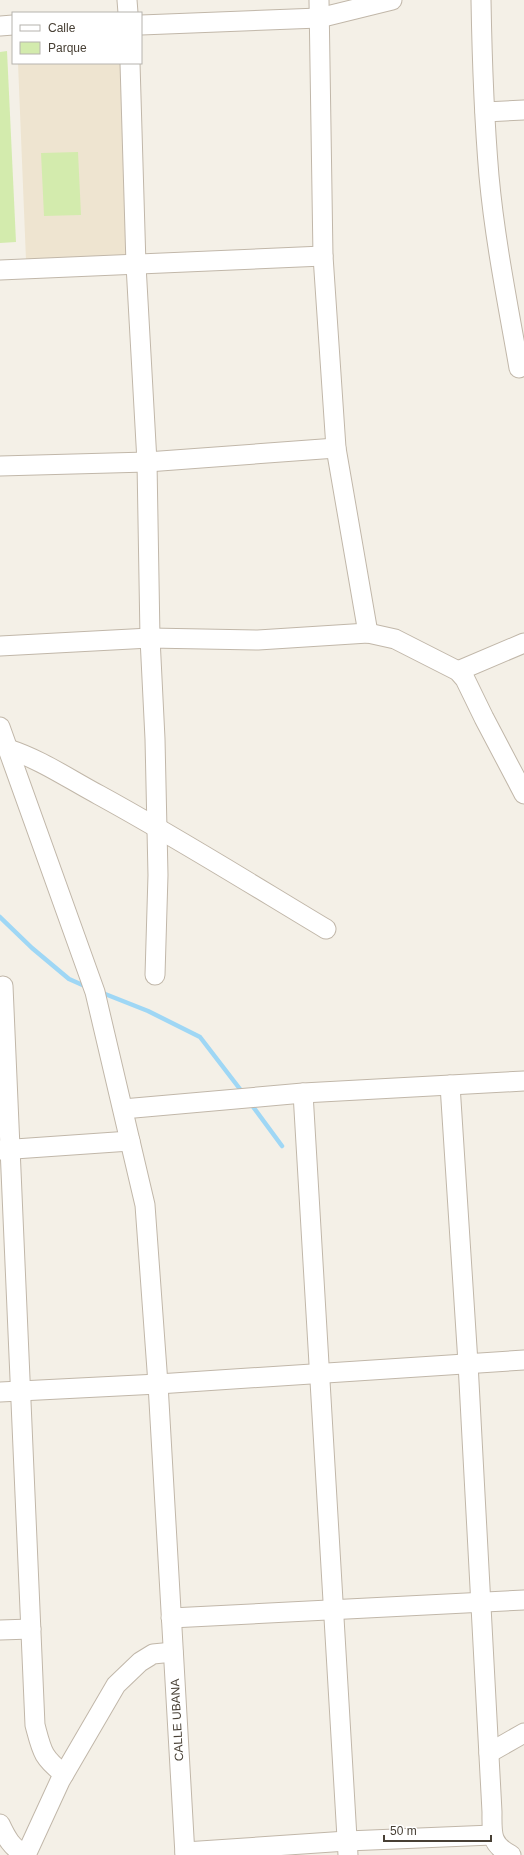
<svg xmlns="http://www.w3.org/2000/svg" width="524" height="1855" font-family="Helvetica,sans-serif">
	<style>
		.education { fill: #eee4d0 }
		.green { fill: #d3ebad }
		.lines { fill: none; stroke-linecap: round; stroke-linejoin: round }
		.stream { stroke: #9fd7f5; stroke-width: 4.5 }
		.minor-casing { stroke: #c1b7a9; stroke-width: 21 }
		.minor { stroke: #fff; stroke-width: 19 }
		.labels { text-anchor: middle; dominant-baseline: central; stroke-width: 4; stroke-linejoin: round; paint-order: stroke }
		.street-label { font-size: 12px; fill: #484035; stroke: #fff }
	</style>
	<rect width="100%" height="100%" fill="#f4f0e7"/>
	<path class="education" d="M18 63H120L127 257 26 260Z"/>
	<g class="green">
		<path d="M7 51 16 242 0 243V52Z"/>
		<path d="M78 152 81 215 44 216 41 153Z"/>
	</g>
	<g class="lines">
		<g class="stream">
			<path d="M0 917 32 948 69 979 87 987"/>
			<path d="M100 992 148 1011 200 1037 243 1093"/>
			<path d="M251 1104 282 1146"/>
		</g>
		<defs>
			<g id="minor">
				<path d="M127 0 128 13"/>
				<path d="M319 0 323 256 336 448 368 633"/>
				<path d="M481 0C482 59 484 117 489 176 495 241 508 305 519 368"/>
				<path d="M141 25 319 18 392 0"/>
				<path d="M0 26 13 25"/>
				<path d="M130 63 136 265 147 462 150 638 155 739 158 875 155 975"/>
				<path d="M485 112 524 110"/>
				<path d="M0 270 323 256"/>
				<path d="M0 466 147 462 336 448"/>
				<path d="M0 646 150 638 258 640 368 633 395 639 458 671 465 679 484 718 524 794"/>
				<path d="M458 671 524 643"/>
				<path d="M0 727 95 992 145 1205 158 1384 185 1855"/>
				<path d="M8 749C40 759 69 779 99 795 176 837 251 884 326 929"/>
				<path d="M3 986 35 1725C42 1751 42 1757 64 1774"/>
				<path d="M450 1085 468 1363 492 1812C492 1833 490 1844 511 1855"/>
				<path d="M303 1093 348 1855"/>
				<path d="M123 1109 303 1093 524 1081"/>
				<path d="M0 1150 130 1141"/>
				<path d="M0 1392 158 1384 524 1360"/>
				<path d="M171 1618 524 1600"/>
				<path d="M0 1630 31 1629"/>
				<path d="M489 1753 524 1733"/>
				<path d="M0 1824C6 1837 12 1849 26 1854"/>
				<path d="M185 1852 347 1841 492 1835"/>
				<path d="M26 1855 60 1781 116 1685 140 1662 153 1654 173 1652"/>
			</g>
		</defs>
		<use href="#minor" class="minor-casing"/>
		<use href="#minor" class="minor"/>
	</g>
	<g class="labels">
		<g class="street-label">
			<text transform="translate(177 1720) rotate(-93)">CALLE UBANA</text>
		</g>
	</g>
	<rect x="12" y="12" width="130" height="52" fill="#ffffff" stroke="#b6b3ae"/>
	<rect x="20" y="25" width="20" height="6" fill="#ffffff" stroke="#b6b3ae"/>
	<text x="48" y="32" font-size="12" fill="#484035">Calle</text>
	<rect x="20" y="42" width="20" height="12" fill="#d3ebad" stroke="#b6b3ae"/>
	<text x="48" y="52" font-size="12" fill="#484035">Parque</text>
	<path d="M384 1835v6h107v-6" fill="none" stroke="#484035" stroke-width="2"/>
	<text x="390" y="1835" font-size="12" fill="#484035" stroke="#ffffff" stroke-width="3" paint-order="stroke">50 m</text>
</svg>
